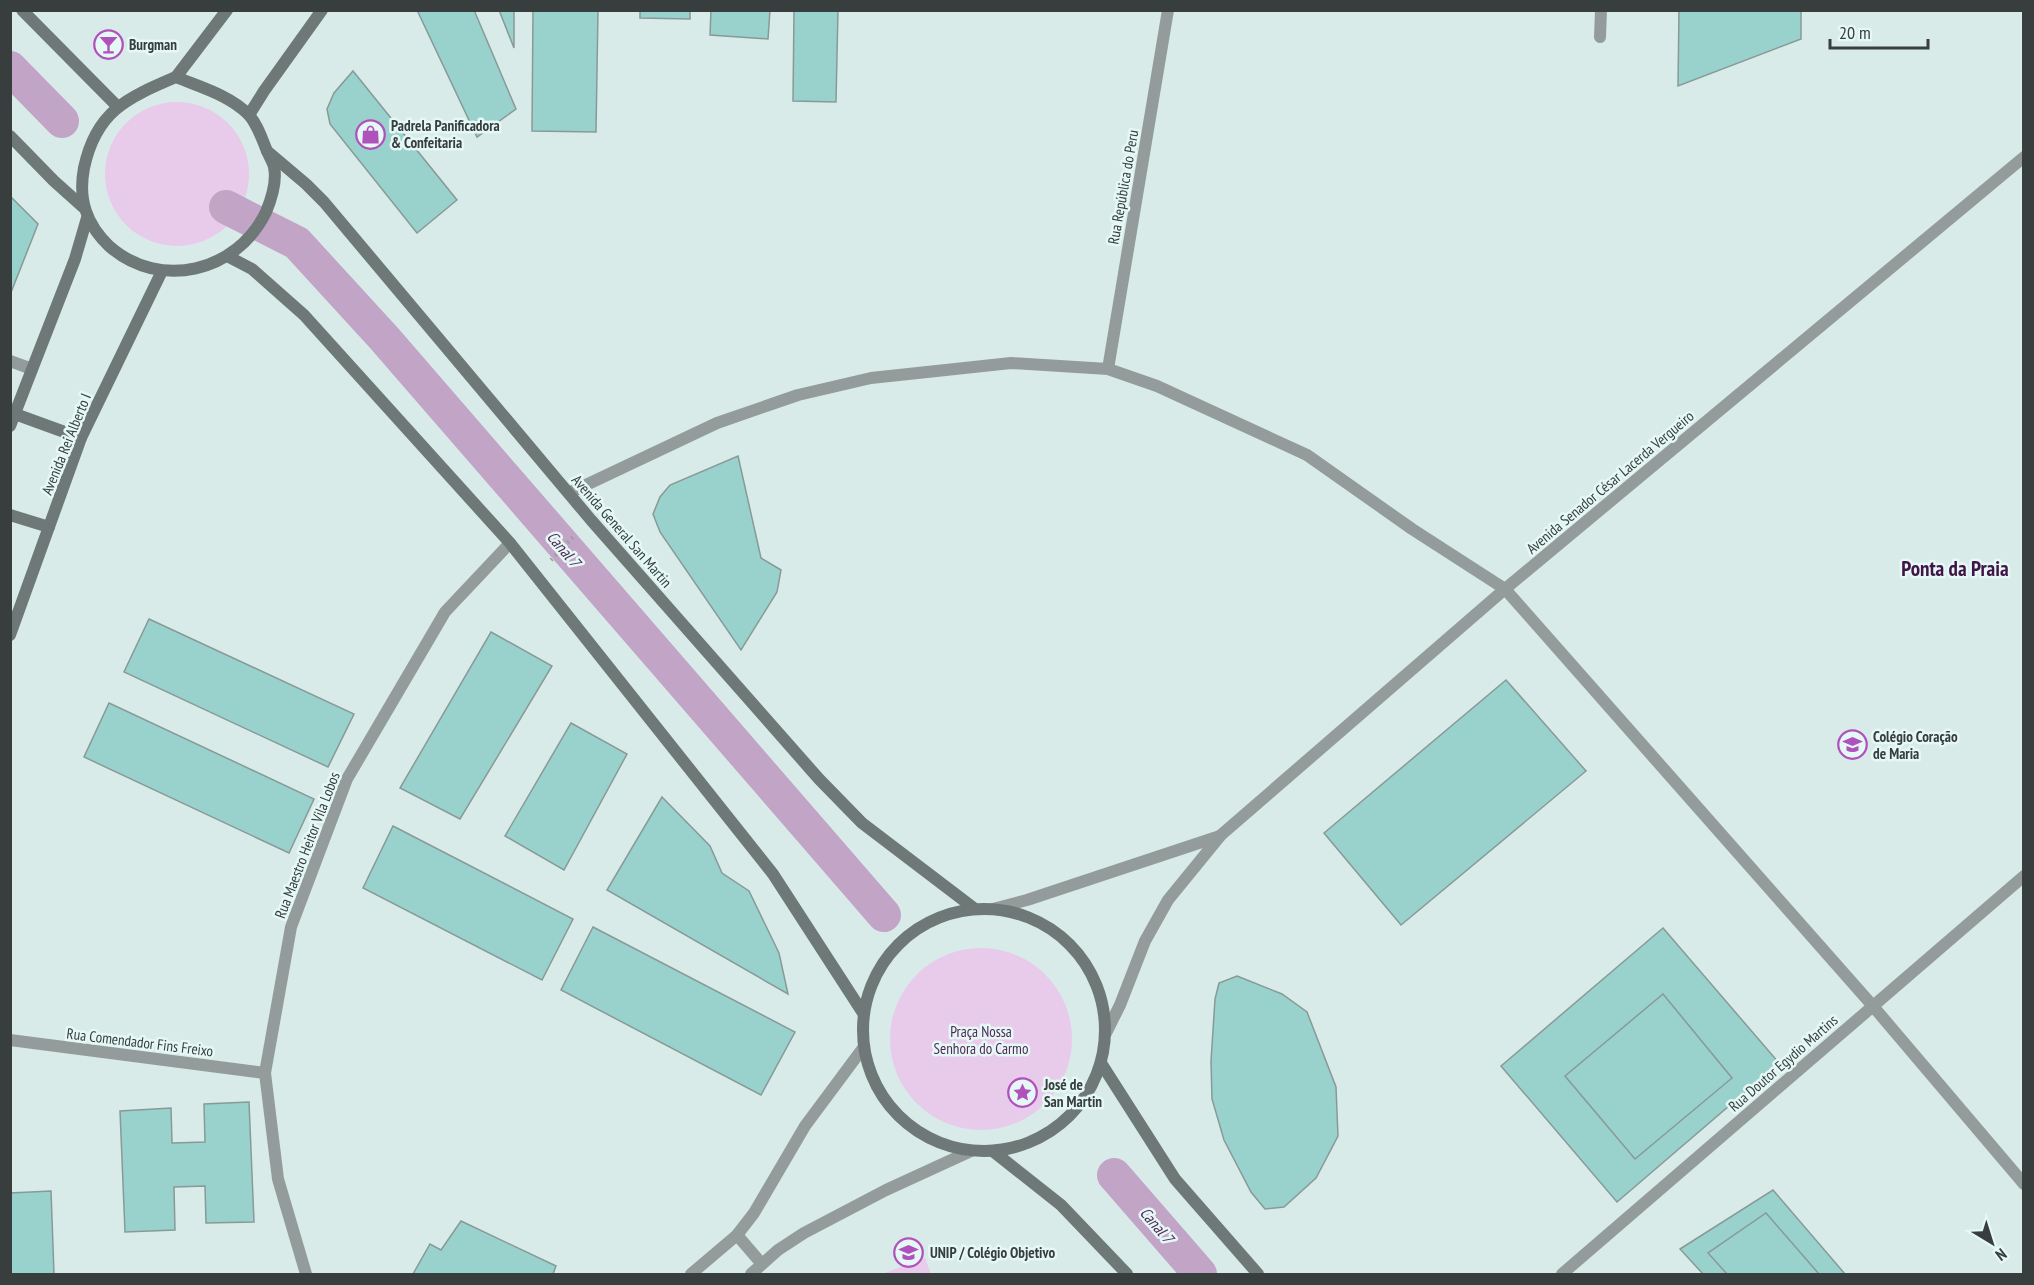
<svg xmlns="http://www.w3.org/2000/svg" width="2034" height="1285" font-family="'PT Sans Narrow',sans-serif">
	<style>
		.green { fill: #e8caeb }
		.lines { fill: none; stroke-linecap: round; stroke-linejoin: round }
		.canal { stroke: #c2a4c6; stroke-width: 34 }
		.building { fill: #99d1cc; stroke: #889a98; stroke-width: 1.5 }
		.path { stroke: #919f9d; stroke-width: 4; stroke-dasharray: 1.5 4.5; stroke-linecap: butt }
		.service { stroke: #949c9b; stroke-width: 12 }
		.minor { stroke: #949c9b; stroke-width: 12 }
		.tertiary { stroke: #949c9b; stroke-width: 12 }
		.secondary { stroke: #6d7877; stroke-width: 12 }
		.labels { text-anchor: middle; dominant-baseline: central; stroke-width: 5; stroke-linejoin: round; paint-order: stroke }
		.poi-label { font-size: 15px; font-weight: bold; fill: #373e3d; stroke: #e5f8f6; text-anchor: start }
		.street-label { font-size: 15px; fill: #373e3d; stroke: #e5f8f6 }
		.park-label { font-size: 15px; fill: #512956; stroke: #e5f8f6 }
		.water-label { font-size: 16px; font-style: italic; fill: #512956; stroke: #e5f8f6 }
		.district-label { font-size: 21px; font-weight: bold; fill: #401446; stroke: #e5f8f6 }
	</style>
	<rect width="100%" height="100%" fill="#d8ebe9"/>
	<g class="green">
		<circle cx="177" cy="174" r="72"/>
		<circle cx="981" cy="1039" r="91"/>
		<path d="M925 1258 931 1274H882Z"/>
	</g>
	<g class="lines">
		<g class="canal">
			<path d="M10 68 62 121"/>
			<path d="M226 207 297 243 384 338 884 915"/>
			<path d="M1114 1175 1200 1274"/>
		</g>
	</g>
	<g class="building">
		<path d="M417 10H474L516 109 477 137Z"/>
		<path d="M499 10H514V48Z"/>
		<path d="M533 10H598L596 132 532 131Z"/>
		<path d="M640 10H690V19L640 18Z"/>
		<path d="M711 10H770L768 39 710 35Z"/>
		<path d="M794 10H838L836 102 793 101Z"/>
		<path d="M1679 10H1801V39L1678 86Z"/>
		<path d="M353 71 457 200 417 233 330 124 327 109 334 93Z"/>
		<path d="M10 196 38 224 10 295Z"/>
		<path d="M738 456 761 558 781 570 777 592 741 650 660 532 653 514 660 497 670 485Z"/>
		<path d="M149 619 354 714 328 767 124 672Z"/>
		<path d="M491 632 552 666 460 819 400 788Z"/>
		<path d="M1506 680 1586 771 1401 925 1324 833Z"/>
		<path d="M109 703 314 799 289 853 84 757Z"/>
		<path d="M571 723 627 754 564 870 505 836Z"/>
		<path d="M662 797 710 846 722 873 749 891 779 953 788 994 607 890Z"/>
		<path d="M393 826 573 919 542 980 363 888Z"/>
		<path d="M593 927 795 1032 761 1095 561 990Z"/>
		<path d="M1663 928 1779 1063 1617 1202 1501 1066Z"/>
		<path d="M1237 976 1282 994 1307 1012 1336 1087 1338 1136 1316 1178 1284 1207 1265 1209 1251 1192 1224 1140 1212 1099 1211 1061 1215 999 1219 983Z"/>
		<path d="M1663 994 1732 1078 1635 1159 1565 1076Z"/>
		<path d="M249 1102 254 1222 206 1223 205 1186 174 1187 175 1230 125 1232 120 1111 171 1108 172 1143 205 1142 204 1104Z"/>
		<path d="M1773 1190 1845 1274H1703L1680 1249Z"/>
		<path d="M51 1191 54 1274H10V1193Z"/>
		<path d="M1766 1213 1819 1274H1727L1708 1253Z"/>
		<path d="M461 1221 556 1266 553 1274H413L430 1244 441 1250Z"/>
	</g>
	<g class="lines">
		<path class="path" d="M551 560 575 535"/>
		<g class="service">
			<path d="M1600 37 1601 10"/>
			<path d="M10 361 32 369"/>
		</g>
		<g class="minor">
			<path d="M1108 369 1168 10"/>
			<path d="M569 493 717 423 798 395 871 378 1011 363 1108 369 1157 386 1307 455 1412 529 1505 589 1872 1005 2024 1184"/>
			<path d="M10 1040 265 1073"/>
			<path d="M737 1235 762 1264"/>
			<path d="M306 1274 278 1179 265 1073 291 927 347 779 445 612 510 543"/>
			<path d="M691 1274 737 1235 754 1213 805 1126 863 1048"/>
			<path d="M751 1274 778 1250 804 1233 886 1190 971 1151"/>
			<path d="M1562 1274 2024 876"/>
		</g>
		<g class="tertiary">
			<path d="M993 909 1027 900 1220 836"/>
			<path d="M1106 1033 1120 1005 1145 941 1168 900 1221 835 1505 589 2024 157"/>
		</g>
		<g class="secondary">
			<path d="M22 10 117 106"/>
			<path d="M176 77C200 87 229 95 248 114 257 123 262 139 267 151 269 156 273 162 274 167 277 181 271 200 266 212 237 272 160 291 109 246 86 224 78 199 84 168 96 111 127 98 176 77Z"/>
			<path d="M176 77 227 10"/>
			<path d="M249 115 264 91 322 10"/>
			<path d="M10 136 54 181 83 207"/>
			<path d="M267 151 306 184 324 202 591 520 819 779 862 823 975 909"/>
			<path d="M227 256 252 269 304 315 510 543 773 874 863 1013"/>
			<path d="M15 414 81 438"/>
			<path d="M10 426 75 259 87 218"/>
			<path d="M10 515 49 527"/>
			<path d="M10 635 81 438 162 271"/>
			<circle cx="984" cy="1030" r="121"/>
			<path d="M1101 1063 1175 1179 1258 1274"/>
			<path d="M994 1152 1061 1205 1127 1274"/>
		</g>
	</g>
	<defs>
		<symbol id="bar-ring" viewBox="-11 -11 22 22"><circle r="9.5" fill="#e5f8f6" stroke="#b052bc" stroke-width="1.5"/><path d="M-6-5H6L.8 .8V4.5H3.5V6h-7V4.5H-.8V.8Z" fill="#b052bc"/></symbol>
		<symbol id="shop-ring" viewBox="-11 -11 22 22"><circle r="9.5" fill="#e5f8f6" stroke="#b052bc" stroke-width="1.5"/><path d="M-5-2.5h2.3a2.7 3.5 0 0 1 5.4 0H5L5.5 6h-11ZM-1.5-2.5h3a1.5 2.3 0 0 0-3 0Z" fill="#b052bc"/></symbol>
		<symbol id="school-ring" viewBox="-11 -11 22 22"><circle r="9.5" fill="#e5f8f6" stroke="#b052bc" stroke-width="1.5"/><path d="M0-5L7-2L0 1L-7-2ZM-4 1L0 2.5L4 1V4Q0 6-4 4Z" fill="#b052bc"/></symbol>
		<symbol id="sight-ring" viewBox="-11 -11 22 22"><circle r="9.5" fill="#e5f8f6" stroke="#b052bc" stroke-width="1.5"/><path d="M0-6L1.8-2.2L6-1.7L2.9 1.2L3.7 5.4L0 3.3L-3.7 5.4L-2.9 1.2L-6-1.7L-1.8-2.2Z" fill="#b052bc"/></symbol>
	</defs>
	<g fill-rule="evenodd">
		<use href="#bar-ring" x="92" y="28" width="33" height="33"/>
		<use href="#shop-ring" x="354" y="118" width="33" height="33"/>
		<use href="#school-ring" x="1836" y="728" width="33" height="33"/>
		<use href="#sight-ring" x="1006" y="1076" width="33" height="33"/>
		<use href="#school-ring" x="892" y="1236" width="33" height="33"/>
	</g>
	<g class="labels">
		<g class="poi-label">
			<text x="129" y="44">Burgman</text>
			<text x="391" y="125">Padrela Panificadora<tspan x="391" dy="17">&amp; Confeitaria</tspan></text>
			<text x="1873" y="736">Colégio Coração<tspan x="1873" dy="17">de Maria</tspan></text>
			<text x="1044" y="1084">José de<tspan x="1044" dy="17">San Martin</tspan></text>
			<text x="930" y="1252">UNIP / Colégio Objetivo</text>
		</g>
		<g class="street-label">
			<text transform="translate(1123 187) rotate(-80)">Rua República do Peru</text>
			<text transform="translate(66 444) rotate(-68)">Avenida Rei Alberto I</text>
			<text transform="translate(1610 482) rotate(-40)">Avenida Senador César Lacerda Vergueiro</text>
			<text transform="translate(622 531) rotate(49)">Avenida General San Martin</text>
			<text transform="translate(307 845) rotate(-69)">Rua Maestro Heitor Vila Lobos</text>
			<text transform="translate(140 1042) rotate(7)">Rua Comendador Fins Freixo</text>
			<text transform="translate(1783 1063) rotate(-41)">Rua Doutor Egydio Martins</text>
		</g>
		<g class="park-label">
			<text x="981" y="1031">Praça Nossa<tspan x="981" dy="17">Senhora do Carmo</tspan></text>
		</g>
		<g class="water-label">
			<text transform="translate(564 549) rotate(49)">Canal 7</text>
			<text transform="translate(1157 1225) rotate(49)">Canal 7</text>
		</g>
		<g class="district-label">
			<text x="1955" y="568">Ponta da Praia</text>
		</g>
	</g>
	<rect width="2034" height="1285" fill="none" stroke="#373e3d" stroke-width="24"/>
	<g transform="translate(1992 1243) rotate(142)" stroke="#e5f8f6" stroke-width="4.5" paint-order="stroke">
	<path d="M0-4.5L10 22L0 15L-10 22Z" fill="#373e3d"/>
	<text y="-9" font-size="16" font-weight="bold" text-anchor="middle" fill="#373e3d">N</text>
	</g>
	<path d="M1830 39v9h98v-9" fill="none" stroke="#373e3d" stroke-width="3"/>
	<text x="1839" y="39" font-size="18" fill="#373e3d" stroke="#e5f8f6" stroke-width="4.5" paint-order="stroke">20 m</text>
</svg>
